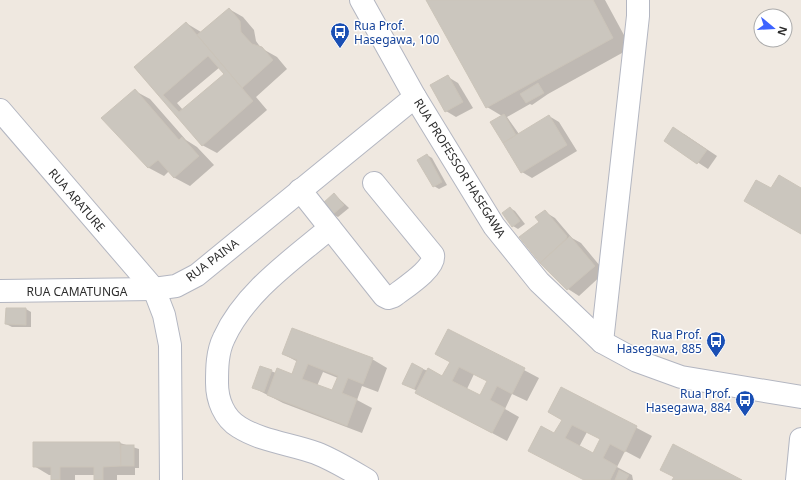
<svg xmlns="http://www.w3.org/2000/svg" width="801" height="480" font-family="'Noto Sans',sans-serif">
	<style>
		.shadow { fill: #0003; fill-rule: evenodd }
		.building { fill: #cbc6be; stroke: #cbc4b9; fill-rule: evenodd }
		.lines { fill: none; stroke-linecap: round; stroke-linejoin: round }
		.minor-casing { stroke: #b3b6c1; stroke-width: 24 }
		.minor { stroke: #fff; stroke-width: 22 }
		.labels { text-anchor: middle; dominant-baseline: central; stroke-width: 3; stroke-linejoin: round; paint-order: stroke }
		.transit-label { font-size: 12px; fill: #164399; stroke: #fff; text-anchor: end }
		.street-label { font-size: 12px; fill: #2d2d2d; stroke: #fff }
	</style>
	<rect width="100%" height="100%" fill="#efe8e0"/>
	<g class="shadow">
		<path d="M427 0H605L631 48 548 94 532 105 530 104 507 117 519 134 549 116 559 122 577 151 532 178 522 172 492 123 502 116 487 107Z"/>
		<path d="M229 9 243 17 254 30 256 41 261 48 277 57 287 69 256 97 267 110 217 153 202 145 135 68 186 23 201 32ZM220 67 225 74 183 110 177 103Z"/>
		<path d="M448 77 458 83 473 108 456 117 446 111Z"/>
		<path d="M135 91 150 99 186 140 197 147 214 165 190 186 175 178 169 171 164 176 149 168 103 118Z"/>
		<path d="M684 134 717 156 708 169 665 141Z"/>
		<path d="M427 155 432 158 447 185 439 189 434 186Z"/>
		<path d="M334 194 349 208 338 217 332 214Z"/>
		<path d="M510 208 515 211 525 224 518 229 513 226Z"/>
		<path d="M545 212 555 218 572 238 581 243 605 272 579 296 568 289 541 262 520 237 540 222Z"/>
		<path d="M26 309 31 312V327H12L6 324Z"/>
		<path d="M449 330 539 378 527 401 512 394 505 409 519 417 507 441 432 401 409 386 413 365 443 377 451 362ZM474 374 488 381 480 396 467 389Z"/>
		<path d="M283 354 372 359 387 368 378 392 362 386 357 400 372 408 362 433 283 403 254 388 271 371 276 373 292 375 298 362ZM323 372 338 378 333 391 317 386Z"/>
		<path d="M561 388 652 436 640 459 625 451 617 467 632 475 633 480H585L555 435 563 420ZM587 432 601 439 593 454 579 447Z"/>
		<path d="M34 443H120L139 449V468H135V475H117V480H95V475H75V480H52V475H49L34 466Z"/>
	</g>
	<g class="building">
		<path d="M426 0H593L613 38 486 108Z"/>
		<path d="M229 8 240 21 241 32 252 44 262 47 273 60 242 88 197 35Z"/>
		<path d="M186 22 253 101 202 146 134 67ZM208 56 224 74 179 112 163 95Z"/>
		<path d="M448 75 463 102 445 112 430 85Z"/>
		<path d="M538 83 544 93 526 103 520 94Z"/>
		<path d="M135 89 179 140 182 137 199 156 174 178 158 160 148 168 101 118Z"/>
		<path d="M504 114 516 135 503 143 490 122Z"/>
		<path d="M549 115 567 145 521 173 503 143Z"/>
		<path d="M673 127 707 150 697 164 664 141Z"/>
		<path d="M427 154 442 182 433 187 417 160Z"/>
		<path d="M779 175 801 188V234L744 201 756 180 771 188Z"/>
		<path d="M334 193 344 205 332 215 322 204Z"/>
		<path d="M510 207 520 221 512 227 502 213Z"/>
		<path d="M545 210 567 236 566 239 540 263 519 237 539 222 535 217Z"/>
		<path d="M570 236 595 266 567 290 540 263Z"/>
		<path d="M6 308H26V325L5 324Z"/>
		<path d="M292 328 373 358 363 384 348 378 342 393 357 399 347 426 267 395 277 368 292 374 297 360 282 354ZM308 364 338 376 332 390 302 379Z"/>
		<path d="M448 329 525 368 512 394 497 386 490 400 505 408 492 433 415 393 428 368 442 376 450 362 435 354ZM459 367 487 381 480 395 452 381Z"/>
		<path d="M412 363 423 369 414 389 402 384Z"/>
		<path d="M260 366 272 370 264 392 252 388Z"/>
		<path d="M561 387 637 426 625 452 610 444 603 458 617 466 610 480H584L528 451 541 426 554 433 562 420 548 412ZM572 425 600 439 593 453 565 438Z"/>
		<path d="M33 442H120L121 466 103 467V480H94V467H60V480H51V467H33Z"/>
		<path d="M673 444 742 480H672L674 477 660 470Z"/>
		<rect x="121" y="445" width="13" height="21"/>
		<path d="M619 470 629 475 626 480H615Z"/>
	</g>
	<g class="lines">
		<defs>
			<g id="minor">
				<path d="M361 0 415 97 494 226 539 282 602 342 637 361 681 377 801 397"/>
				<path d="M0 110 154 289"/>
				<path d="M300 190 384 296 388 298 394 296C404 288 436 268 433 255L374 183"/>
				<path d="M330 228C292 260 245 292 224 338 217 352 217 369 217 383 217 400 224 418 239 427 261 441 291 444 316 453 334 460 350 470 367 480"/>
				<path d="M0 291 154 289"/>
				<path d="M602 342 638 16V0"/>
				<path d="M171 480 170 345 164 315 154 289 176 286 197 275 415 97"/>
				<path d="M797 480 801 439"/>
			</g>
		</defs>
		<use href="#minor" class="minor-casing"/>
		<use href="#minor" class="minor"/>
	</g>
	<defs>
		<symbol id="bus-pin" viewBox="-11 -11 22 30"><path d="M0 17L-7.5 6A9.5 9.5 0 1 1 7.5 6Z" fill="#1a4fb4" stroke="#fff"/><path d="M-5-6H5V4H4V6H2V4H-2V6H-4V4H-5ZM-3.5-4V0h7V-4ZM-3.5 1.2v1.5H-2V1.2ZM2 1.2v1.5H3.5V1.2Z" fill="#fff"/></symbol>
	</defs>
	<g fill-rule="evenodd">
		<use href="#bus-pin" x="329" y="21" width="22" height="30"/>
		<use href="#bus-pin" x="705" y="330" width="22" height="30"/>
		<use href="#bus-pin" x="734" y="389" width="22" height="30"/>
	</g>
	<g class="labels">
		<g class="transit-label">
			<text x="354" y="25" text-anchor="start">Rua Prof.<tspan x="354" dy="14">Hasegawa, 100</tspan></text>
			<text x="702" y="334">Rua Prof.<tspan x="702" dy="14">Hasegawa, 885</tspan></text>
			<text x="731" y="393">Rua Prof.<tspan x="731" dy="14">Hasegawa, 884</tspan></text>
		</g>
		<g class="street-label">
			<text transform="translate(460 168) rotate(58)">RUA PROFESSOR HASEGAWA</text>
			<text transform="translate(77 200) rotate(49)">RUA ARATURE</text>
			<text transform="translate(212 260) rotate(-37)">RUA PAINA</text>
			<text x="77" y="291">RUA CAMATUNGA</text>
		</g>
	</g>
	<g transform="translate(773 28) rotate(108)"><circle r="19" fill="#ffffff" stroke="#ababab"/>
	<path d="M0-3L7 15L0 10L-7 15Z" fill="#3c62ff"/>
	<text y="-6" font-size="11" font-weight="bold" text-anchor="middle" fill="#2d2d2d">N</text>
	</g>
</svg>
